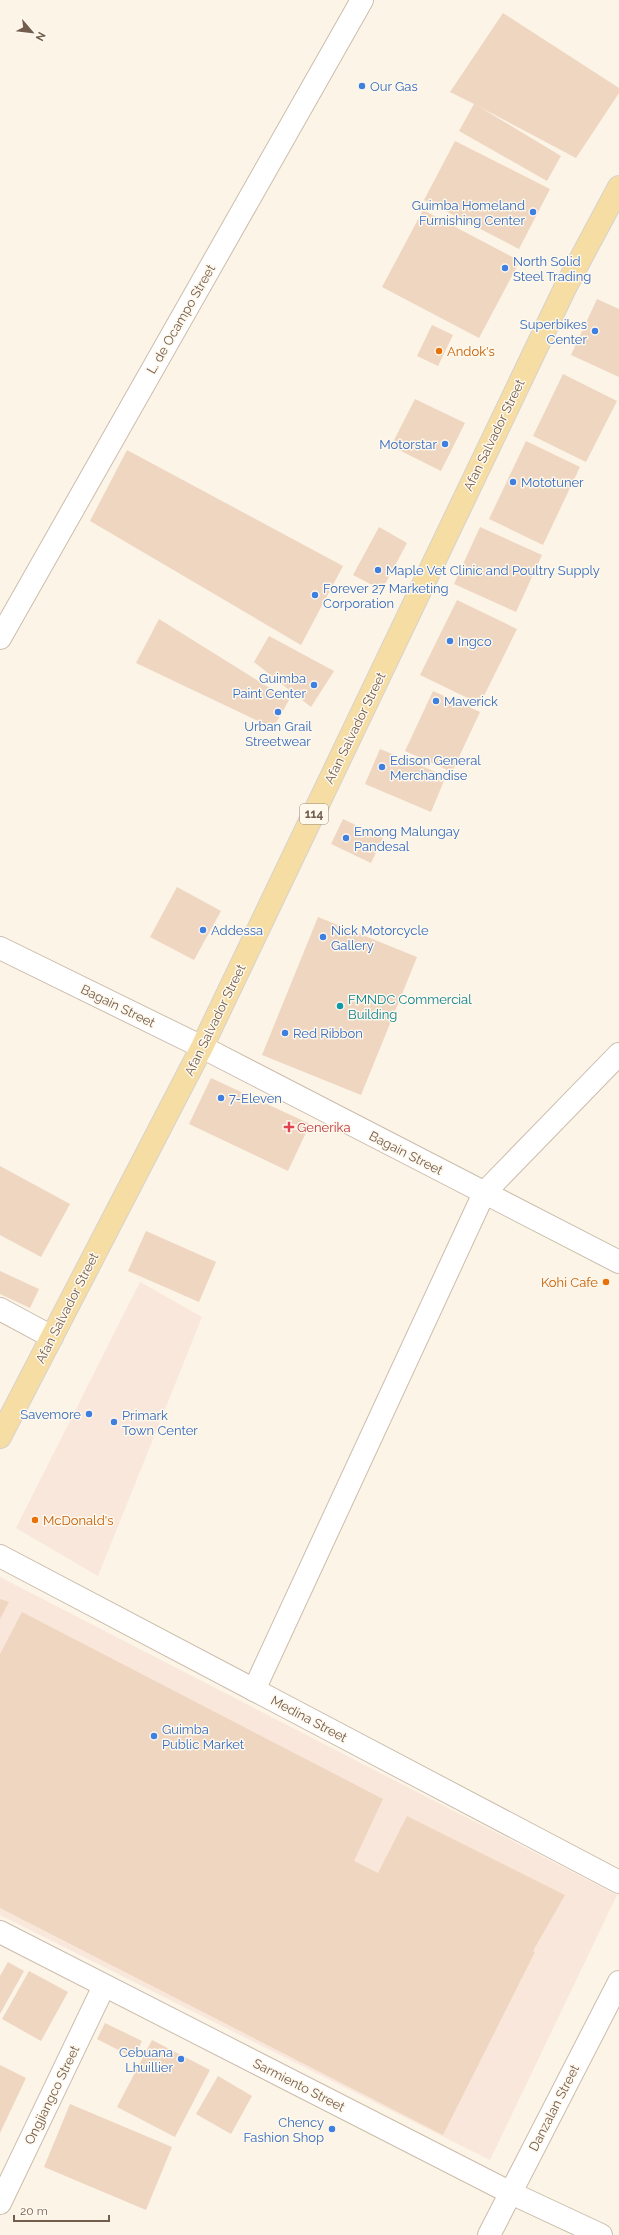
<svg xmlns="http://www.w3.org/2000/svg" width="619" height="2235" font-family="Raleway,sans-serif">
	<style>
		.commercial { fill: #fae7db }
		.building { fill: #efd6c0 }
		.lines { fill: none; stroke-linecap: round; stroke-linejoin: round }
		.minor-casing { stroke: #ccbdad; stroke-width: 24 }
		.major-casing { stroke: #d8d2cd; stroke-width: 24 }
		.minor { stroke: #fff; stroke-width: 22 }
		.major { stroke: #f5dda3; stroke-width: 22 }
		.shop-dot { fill: #3f7fe0; stroke: #fef8ed; stroke-width: 1.5 }
		.food-dot { fill: #e8710a; stroke: #fef8ed; stroke-width: 1.5 }
		.culture-dot { fill: #0f9aa8; stroke: #fef8ed; stroke-width: 1.5 }
		.health-dot { fill: #e0444e; stroke: #fef8ed; stroke-width: 1.5 }
		.labels { text-anchor: middle; dominant-baseline: central; stroke-width: 3; stroke-linejoin: round; paint-order: stroke }
		.shield { fill: #fef8ed; stroke: #9d8c7d; stroke-width: 1 }
		.shield-label { font-size: 12px; font-weight: bold; fill: #735d4d }
		.shop-label { font-size: 13px; fill: #366cbe; stroke: #fef8ed; text-anchor: start }
		.street-label { font-size: 13px; fill: #735d4d; stroke: #fef8ed }
		.food-label { font-size: 13px; fill: #c56008; stroke: #fef8ed; text-anchor: start }
		.culture-label { font-size: 13px; fill: #0d838f; stroke: #fef8ed; text-anchor: start }
		.health-label { font-size: 13px; fill: #be3a42; stroke: #fef8ed; text-anchor: start }
	</style>
	<rect width="100%" height="100%" fill="#fbf4e7"/>
	<g class="commercial">
		<path d="M140 1282 202 1317 98 1576 16 1528Z"/>
		<path d="M0 1577 617 1895 490 2160 0 1915Z"/>
	</g>
	<g class="building">
		<path d="M503 13 619 88V93L576 158 478 106 561 156 547 181 459 131 474 104 450 92Z"/>
		<path d="M455 141 550 189 519 249 424 200Z"/>
		<path d="M423 210 520 261 479 338 382 287Z"/>
		<path d="M597 299 619 309V377L571 355Z"/>
		<path d="M432 325 453 335 438 366 417 356Z"/>
		<path d="M563 374 617 401 586 462 533 436Z"/>
		<path d="M415 399 465 423 441 471 391 446Z"/>
		<path d="M526 441 580 467 543 545 489 519Z"/>
		<path d="M127 450 343 566 301 645 90 521Z"/>
		<path d="M379 527 407 543 382 590 353 575Z"/>
		<path d="M480 527 542 555 516 612 454 584Z"/>
		<path d="M457 600 517 629 480 704 420 675Z"/>
		<path d="M159 619 289 700 273 728 136 663Z"/>
		<path d="M269 636 334 671 311 707 254 662Z"/>
		<path d="M433 691 480 712 452 772 405 751Z"/>
		<path d="M380 749 446 776 431 812 365 784Z"/>
		<path d="M343 819 383 838 371 863 331 844Z"/>
		<path d="M177 887 221 911 194 960 150 937Z"/>
		<path d="M318 917 417 957 361 1095 262 1055Z"/>
		<path d="M211 1078 310 1124 288 1171 189 1124Z"/>
		<path d="M0 1166 70 1204 41 1257 0 1235Z"/>
		<path d="M146 1231 216 1262 199 1302 128 1271Z"/>
		<path d="M0 1271 39 1289 30 1308 0 1294Z"/>
		<path d="M0 1599 9 1602 0 1619Z"/>
		<path d="M22 1612 383 1799 354 1861 378 1873 407 1816 565 1895 533 1951 535 1952 443 2135 0 1908V1654Z"/>
		<path d="M8 1962 24 1971 0 2014V1976Z"/>
		<path d="M29 1971 68 1992 41 2041 2 2019Z"/>
		<path d="M105 2023 142 2041 134 2058 97 2039Z"/>
		<path d="M152 2040 210 2070 175 2137 117 2107Z"/>
		<path d="M0 2065 26 2078 0 2133Z"/>
		<path d="M218 2076 252 2096 231 2134 196 2114Z"/>
		<path d="M70 2104 172 2147 146 2210 44 2167Z"/>
	</g>
	<g class="lines">
		<defs>
			<g id="minor">
				<path d="M0 638 362 0"/>
				<path d="M0 948 202 1047 619 1262"/>
				<path d="M0 1309 52 1337"/>
				<path d="M0 1556 619 1882"/>
				<path d="M254 1690 484 1193 619 1054"/>
				<path d="M0 1932 511 2193 601 2235"/>
				<path d="M0 2203 104 1986"/>
				<path d="M489 2235 619 1982"/>
			</g>
			<path id="major" d="M0 1437 202 1047 565 288 619 187"/>
		</defs>
		<use href="#minor" class="minor-casing"/>
		<use href="#major" class="major-casing"/>
		<use href="#minor" class="minor"/>
		<use href="#major" class="major"/>
	</g>
	<g class="shop-dot">
		<circle cx="362" cy="86" r="4"/>
		<circle cx="533" cy="212" r="4"/>
		<circle cx="505" cy="268" r="4"/>
		<circle cx="595" cy="331" r="4"/>
		<circle cx="445" cy="444" r="4"/>
		<circle cx="513" cy="482" r="4"/>
		<circle cx="378" cy="570" r="4"/>
		<circle cx="315" cy="595" r="4"/>
		<circle cx="450" cy="641" r="4"/>
		<circle cx="314" cy="685" r="4"/>
		<circle cx="436" cy="701" r="4"/>
		<circle cx="278" cy="712" r="4"/>
		<circle cx="382" cy="767" r="4"/>
		<circle cx="346" cy="838" r="4"/>
		<circle cx="203" cy="930" r="4"/>
		<circle cx="323" cy="937" r="4"/>
		<circle cx="285" cy="1033" r="4"/>
		<circle cx="221" cy="1098" r="4"/>
		<circle cx="89" cy="1414" r="4"/>
		<circle cx="114" cy="1422" r="4"/>
		<circle cx="154" cy="1736" r="4"/>
		<circle cx="181" cy="2059" r="4"/>
		<circle cx="332" cy="2129" r="4"/>
	</g>
	<g class="food-dot">
		<circle cx="439" cy="351" r="4"/>
		<circle cx="606" cy="1282" r="4"/>
		<circle cx="35" cy="1520" r="4"/>
	</g>
	<circle class="culture-dot" cx="340" cy="1006" r="4"/>
	<path class="health-dot" d="M287 1121h4v4h4v4h-4v4h-4v-4h-4v-4h4z"/>
	<g class="labels">
		<rect class="shield" x="300" y="804" width="28" height="20" rx="3"/>
		<g class="shield-label">
			<text x="314" y="814">114</text>
		</g>
		<g class="shop-label">
			<text x="370" y="86">Our Gas</text>
			<text x="525" y="205" text-anchor="end">Guimba Homeland<tspan x="525" dy="15">Furnishing Center</tspan></text>
			<text x="513" y="261">North Solid<tspan x="513" dy="15">Steel Trading</tspan></text>
			<text x="587" y="324" text-anchor="end">Superbikes<tspan x="587" dy="15">Center</tspan></text>
			<text x="437" y="444" text-anchor="end">Motorstar</text>
			<text x="521" y="482">Mototuner</text>
			<text x="386" y="570">Maple Vet Clinic and Poultry Supply</text>
			<text x="323" y="588">Forever 27 Marketing<tspan x="323" dy="15">Corporation</tspan></text>
			<text x="458" y="641">Ingco</text>
			<text x="306" y="678" text-anchor="end">Guimba<tspan x="306" dy="15">Paint Center</tspan></text>
			<text x="444" y="701">Maverick</text>
			<text x="278" y="726" text-anchor="middle">Urban Grail<tspan x="278" dy="15">Streetwear</tspan></text>
			<text x="390" y="760">Edison General<tspan x="390" dy="15">Merchandise</tspan></text>
			<text x="354" y="831">Emong Malungay<tspan x="354" dy="15">Pandesal</tspan></text>
			<text x="211" y="930">Addessa</text>
			<text x="331" y="930">Nick Motorcycle<tspan x="331" dy="15">Gallery</tspan></text>
			<text x="293" y="1033">Red Ribbon</text>
			<text x="229" y="1098">7-Eleven</text>
			<text x="81" y="1414" text-anchor="end">Savemore</text>
			<text x="122" y="1415">Primark<tspan x="122" dy="15">Town Center</tspan></text>
			<text x="162" y="1729">Guimba<tspan x="162" dy="15">Public Market</tspan></text>
			<text x="173" y="2052" text-anchor="end">Cebuana<tspan x="173" dy="15">Lhuillier</tspan></text>
			<text x="324" y="2122" text-anchor="end">Chency<tspan x="324" dy="15">Fashion Shop</tspan></text>
		</g>
		<g class="street-label">
			<text transform="translate(181 319) rotate(-60)">L. de Ocampo Street</text>
			<text transform="translate(494 435) rotate(-64)">Afan Salvador Street</text>
			<text transform="translate(355 728) rotate(-64)">Afan Salvador Street</text>
			<text transform="translate(118 1006) rotate(26)">Bagain Street</text>
			<text transform="translate(215 1020) rotate(-64)">Afan Salvador Street</text>
			<text transform="translate(406 1153) rotate(27)">Bagain Street</text>
			<text transform="translate(67 1308) rotate(-63)">Afan Salvador Street</text>
			<text transform="translate(309 1719) rotate(28)">Medina Street</text>
			<text transform="translate(299 2085) rotate(27)">Sarmiento Street</text>
			<text transform="translate(52 2095) rotate(-64)">Ongjiangco Street</text>
			<text transform="translate(554 2108) rotate(-63)">Danzalan Street</text>
		</g>
		<g class="food-label">
			<text x="447" y="351">Andok's</text>
			<text x="598" y="1282" text-anchor="end">Kohi Cafe</text>
			<text x="43" y="1520">McDonald's</text>
		</g>
		<g class="culture-label">
			<text x="348" y="999">FMNDC Commercial<tspan x="348" dy="15">Building</tspan></text>
		</g>
		<g class="health-label">
			<text x="297" y="1127">Generika</text>
		</g>
	</g>
	<g transform="translate(32 32) rotate(118)" stroke="#fef8ed" stroke-width="3" paint-order="stroke">
	<path d="M0-3L7 15L0 10L-7 15Z" fill="#735d4d"/>
	<text y="-6" font-size="11" font-weight="bold" text-anchor="middle" fill="#735d4d">N</text>
	</g>
	<path d="M14 2215v6h95v-6" fill="none" stroke="#735d4d" stroke-width="2"/>
	<text x="20" y="2215" font-size="12" fill="#735d4d" stroke="#fef8ed" stroke-width="3" paint-order="stroke">20 m</text>
</svg>
